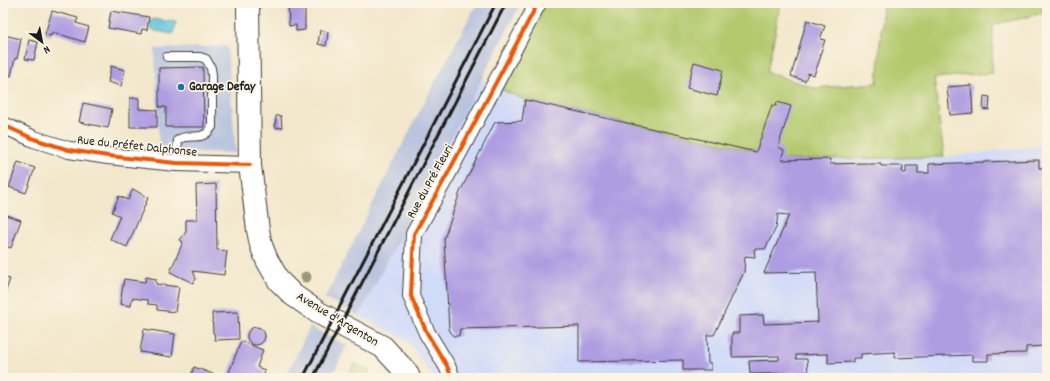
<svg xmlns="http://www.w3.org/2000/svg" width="1050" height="381" font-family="Dekko,sans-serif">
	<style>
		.built { fill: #d0daf9 }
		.industrial { fill: #bac4de }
		.green { fill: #b2c96d; stroke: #677244 }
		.water { fill: #5cc2da; stroke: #3c6f7b }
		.building { fill: #af9de2 }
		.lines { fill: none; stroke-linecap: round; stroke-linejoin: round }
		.lane-casing { stroke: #3c3a36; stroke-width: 10 }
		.street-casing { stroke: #3c3a36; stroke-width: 18 }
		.secondary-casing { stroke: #3c3a36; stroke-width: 24 }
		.lane { stroke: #fff; stroke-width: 8 }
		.street { stroke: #fff; stroke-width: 16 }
		.secondary { stroke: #fff; stroke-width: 22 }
		.rail { stroke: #1c1c1c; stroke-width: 3 }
		.cycleway-casing { stroke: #fcf5e5; stroke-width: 6 }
		.cycleway { stroke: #e8590c; stroke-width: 4 }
		.tree { fill: #99997a }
		.poi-dot { fill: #1f6fb2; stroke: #fcf5e5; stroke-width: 1.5 }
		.labels { text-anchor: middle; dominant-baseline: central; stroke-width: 3.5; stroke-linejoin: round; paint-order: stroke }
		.poi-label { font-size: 13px; font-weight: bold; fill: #1c1c1c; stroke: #fcf5e5; text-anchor: start }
		.street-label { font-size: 13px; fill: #1c1c1c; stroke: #fcf5e5 }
	</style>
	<rect width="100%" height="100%" fill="#fcf5e5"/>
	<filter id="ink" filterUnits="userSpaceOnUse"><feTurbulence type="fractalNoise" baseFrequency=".025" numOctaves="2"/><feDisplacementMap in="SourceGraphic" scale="8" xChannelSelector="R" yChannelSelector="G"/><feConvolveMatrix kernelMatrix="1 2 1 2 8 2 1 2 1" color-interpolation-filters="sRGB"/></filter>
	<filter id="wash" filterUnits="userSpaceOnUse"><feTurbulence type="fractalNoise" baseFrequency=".012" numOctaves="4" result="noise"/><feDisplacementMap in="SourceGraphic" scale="16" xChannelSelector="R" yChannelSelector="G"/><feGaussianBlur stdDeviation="0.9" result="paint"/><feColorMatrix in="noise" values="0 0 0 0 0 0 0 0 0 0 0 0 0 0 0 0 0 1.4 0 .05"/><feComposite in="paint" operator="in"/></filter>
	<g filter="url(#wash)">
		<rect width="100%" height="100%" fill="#f2e7cb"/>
		<path class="built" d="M480 80 525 100 751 150 781 160 944 157 1047 145V378H433L408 341 359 316Z"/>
		<g class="industrial">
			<path d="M477 3H521L359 316 325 298 413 124Z"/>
			<path d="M227 46 236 153 159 151 155 49Z"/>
			<path d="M310 327 347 345 331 378H285Z"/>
		</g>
		<g class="green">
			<path d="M545 3H781L767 72 814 88 877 83 883 3H1047V12L993 25 992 73 934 78 944 157 781 160 751 150 525 100 500 89Z"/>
			<path d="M354 363 370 371 365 378H347Z"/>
		</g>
		<path class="water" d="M153 19 176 22 173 34 151 30 149 24Z"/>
		<g id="blocks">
			<g class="building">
				<path d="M288 3H305V30L296 31V25L289 26Z"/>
				<path d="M52 11 78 18 76 23 89 27 85 42 52 32 51 36 45 34Z"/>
				<path d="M111 11 149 17 147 30 142 29 141 34 108 28Z"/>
				<path d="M807 20 825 26 820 39 825 40 820 55 821 56 814 75 808 73 805 81 791 76Z"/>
				<path d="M320 30 328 32 326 46 318 44Z"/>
				<path d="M4 35 21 39 17 59 15 58 11 76 3 74Z"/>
				<path d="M29 40 38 42 34 60 25 59Z"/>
				<path d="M694 62 723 70 717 96 687 88Z"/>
				<path d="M111 66 125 70 121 86 108 82Z"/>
				<path d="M203 67 204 127H166V107H159V68Z"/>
				<path d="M971 85 973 113 950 115 947 87Z"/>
				<path d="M984 96 990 97 989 110 983 109Z"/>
				<path d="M130 98H139V109L157 110V127H130Z"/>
				<path d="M525 100 756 152 772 105 776 106 777 102 791 106 778 147 784 150 781 160 830 159V164L867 163V164H881V166H903L902 173H906V166H918V173H929V164L1039 160V168H1047V346L1026 347V353L988 354V361H972V355L895 358V352L861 354V358H853V362L828 363V354L796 355V359H807L808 372 750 374 749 361 779 360V356L732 357V333H739V316L763 315 764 324 818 322 816 272 764 273 789 215 778 214 776 228 765 249H754L755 257 745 256 744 272 714 335H707L708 363H711V370H683V360L579 362V326L460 329 459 336H453L449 329 444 239 460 192 495 122 522 121Z"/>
				<path d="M83 103 112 109 108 128 79 122Z"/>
				<path d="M276 116H281L282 128 275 127Z"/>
				<path d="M18 162 35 168 26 193 9 187Z"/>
				<path d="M216 184 217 250 227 251 224 275 193 271 196 279 193 283 170 272 183 242 180 240 186 232V220H197L196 185Z"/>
				<path d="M133 189 148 198 127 247 110 239 120 216 112 212 119 196 128 200Z"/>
				<path d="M3 214 21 220 11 248 3 245Z"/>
				<path d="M3 277 10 279 3 299Z"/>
				<path d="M146 277 156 279V284L179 287 175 312 157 310V305L148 304V300L132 298 131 306 120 304 124 279 145 282Z"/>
				<path d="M238 312 239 339 215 340 214 333H213L212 313Z"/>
				<circle cx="256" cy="336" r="9"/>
				<path d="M144 329 175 334 172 357 140 352Z"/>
				<path d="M241 341 263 350 257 367 265 370 263 378H227Z"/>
				<path d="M194 367 213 374 212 378H190Z"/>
			</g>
		</g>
	</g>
	<g filter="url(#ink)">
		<use href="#blocks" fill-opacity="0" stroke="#3c3a36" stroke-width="1"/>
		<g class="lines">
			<defs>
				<path id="lane" d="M167 57H200L206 59 211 68 212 75V127C202 143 190 132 178 140L176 163"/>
				<g id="street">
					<path d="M3 125 34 139 69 150 108 156 176 163 250 165"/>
					<path d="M452 378 447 366 427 333 411 296 414 234 447 175 538 3"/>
				</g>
				<path id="secondary" d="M248 3 250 165 258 230 261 245 267 260 279 281 293 295 319 313 383 347 407 373 409 378"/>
			</defs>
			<use href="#lane" class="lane-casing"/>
			<use href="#street" class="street-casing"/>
			<use href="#secondary" class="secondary-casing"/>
			<use href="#lane" class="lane"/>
			<use href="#street" class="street"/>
			<use href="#secondary" class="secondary"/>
			<g class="rail">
				<path d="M303 378 496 3"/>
				<path d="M313 378 506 3"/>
			</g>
			<defs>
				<g id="cycleway">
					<path d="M3 125 34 139 69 150 108 156 176 163 250 165"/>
					<path d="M452 378 447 366 427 333 411 296 414 234 447 175 538 3"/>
				</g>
			</defs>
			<use href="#cycleway" class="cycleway-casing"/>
			<use href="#cycleway" class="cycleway"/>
		</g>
		<circle class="tree" cx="306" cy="277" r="5.5"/>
	</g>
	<circle class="poi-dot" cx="181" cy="87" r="4"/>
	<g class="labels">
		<g class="poi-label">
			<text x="189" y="87">Garage Defay</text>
		</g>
		<g class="street-label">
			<text transform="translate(137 147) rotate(6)">Rue du Préfet Dalphonse</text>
			<text transform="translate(431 182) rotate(-61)">Rue du Pré Fleuri</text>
			<text transform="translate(337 320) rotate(31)">Avenue d'Argenton</text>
		</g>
	</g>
	<rect width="1050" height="381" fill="none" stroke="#fcf5e5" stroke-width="16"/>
	<g transform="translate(42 42) rotate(148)" stroke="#fcf5e5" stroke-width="3" paint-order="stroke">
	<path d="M0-3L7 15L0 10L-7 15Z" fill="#1c1c1c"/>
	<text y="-6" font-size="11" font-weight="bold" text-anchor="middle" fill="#1c1c1c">N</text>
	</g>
</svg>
